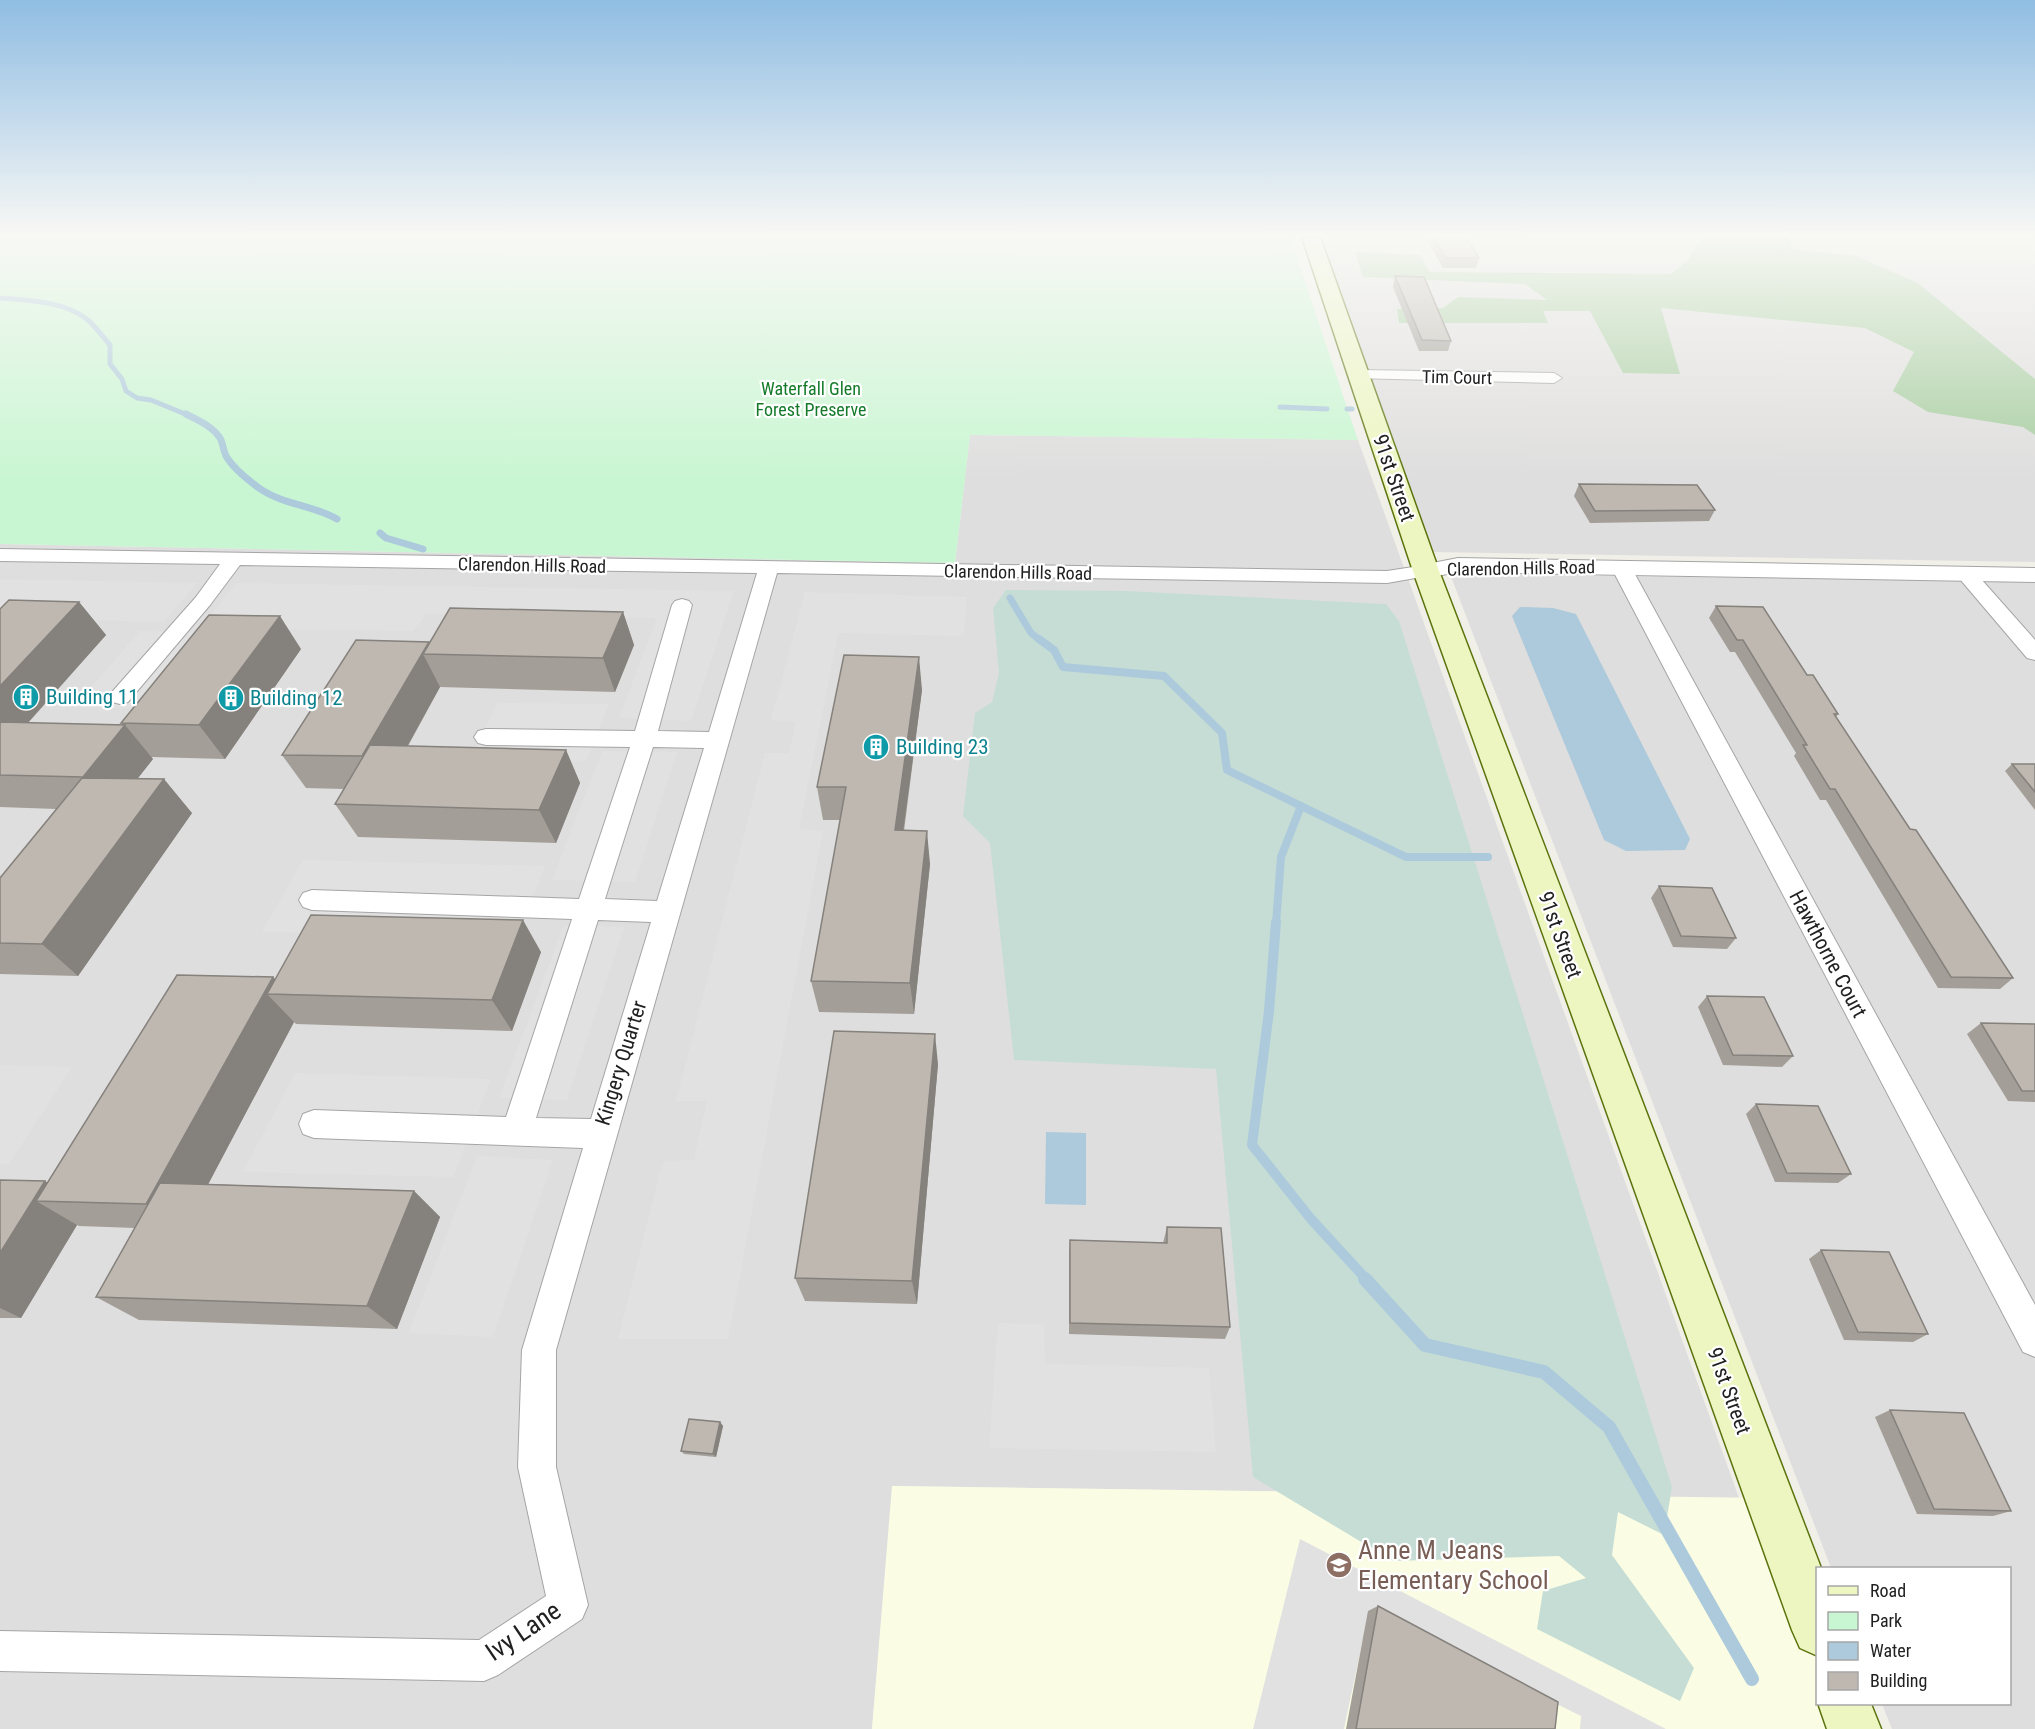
<svg xmlns="http://www.w3.org/2000/svg" width="2035" height="1729" font-family="'Roboto Condensed',sans-serif">
	<style>
		.residential { fill: #dfdede }
		.education { fill: #fafde4 }
		.forest { fill: #a7cda0 }
		.wetland { fill: #c6ddd5 }
		.park { fill: #c9f6d2 }
		.parking { fill: #e1e1e1 }
		.water { fill: #accadb }
		.lines { fill: none; stroke-linecap: round; stroke-linejoin: round }
		.stream-far4 { stroke: #accadb; stroke-width: 5 }
		.stream-far3 { stroke: #accadb; stroke-width: 7 }
		.stream-far2 { stroke: #accadb; stroke-width: 8 }
		.stream-far1 { stroke: #accadb; stroke-width: 10 }
		.stream { stroke: #accadb; stroke-width: 14 }
		.minor-casing { stroke: #a5a5a5; stroke-width: 2 }
		.tertiary-casing { stroke: #a5a5a5; stroke-width: 2 }
		.secondary-casing { stroke: #5b730d; stroke-width: 3 }
		.minor { fill: #fff; fill-rule: evenodd }
		.tertiary { fill: #fff; fill-rule: evenodd }
		.secondary { fill: #edf6c1; fill-rule: evenodd }
		.wall { fill: #a39e98 }
		.shaded-wall { fill: #85817c }
		.building { fill: #beb8b1; stroke: #85817c; stroke-width: 1.5 }
		.labels { text-anchor: middle; dominant-baseline: central; stroke-width: 4.5; stroke-linejoin: round; paint-order: stroke }
		.far-street-label { font-size: 18px; fill: #212121; stroke: #fff }
		.far-park-label { font-size: 18px; fill: #147a29; stroke: #fff }
		.street-label { font-size: 21px; fill: #212121; stroke: #fff }
		.culture-label { font-size: 21px; fill: #0d838f; stroke: #fff; text-anchor: start }
		.near-education-label { font-size: 26px; fill: #785e54; stroke: #fff; text-anchor: start }
		.near-street-label { font-size: 26px; fill: #212121; stroke: #fff }
	</style>
	<rect width="100%" height="100%" fill="#f0efe8"/>
	<g class="residential">
		<path d="M1318 237H2035V562L1432 552Z"/>
		<path d="M970 435 1358 440 1739 1498 893 1486 872 1729H0V544L955 563Z"/>
		<path d="M1450 574 2035 581V1729H1892L1882 1704H2010V1568H1831Z"/>
	</g>
	<path class="education" d="M892 1486 1769 1498 1817 1631 1818 1704H1844L1854 1729H872Z"/>
	<path class="forest" d="M1703 237H1789L1792 249 1856 256 1918 283 2035 379V435L2023 427 1928 412 1893 391 1914 352 1865 328 1661 308 1680 374 1623 373 1590 311H1543L1548 323H1399L1397 309 1443 308 1458 297 1547 300 1525 284 1363 277 1355 252 1420 255 1430 272 1671 274 1688 260Z"/>
	<path class="wetland" d="M1006 590 1126 591 1386 604 1399 621 1672 1487 1664 1535 1618 1512 1612 1555 1694 1668 1680 1701 1537 1629 1543 1591 1586 1578 1559 1556 1393 1561 1253 1477 1216 1069 1014 1060 990 843 963 816 975 713 992 702 999 673 993 608Z"/>
	<path class="park" d="M0 237H1290L1358 440 970 435 955 563 0 544Z"/>
	<g class="parking">
		<path d="M0 579 197 583 164 622 0 618Z"/>
		<path d="M236 583 734 591 691 721 619 718 657 618 426 614 413 631 200 628Z"/>
		<path d="M805 592 967 597 963 636 838 633 799 829 823 831 728 1339H618L663 1161 694 1160 707 1101H676L765 753H789L796 722 771 720Z"/>
		<path d="M140 631 215 633 155 709 74 707Z"/>
		<path d="M497 703 609 704 586 761 471 759Z"/>
		<path d="M602 751 677 752 635 882 552 880Z"/>
		<path d="M303 860 545 866 517 937 262 932Z"/>
		<path d="M564 925 624 927 567 1100 499 1098Z"/>
		<path d="M0 1065 72 1067 9 1164H0Z"/>
		<path d="M295 1073 491 1079 453 1177 243 1172Z"/>
		<path d="M477 1156 553 1160 493 1337 409 1333Z"/>
		<path d="M998 1323 1044 1324 1045 1364 1209 1368 1216 1452 989 1448Z"/>
		<path d="M1300 1539 1666 1729H1580L1581 1716 1369 1611 1344 1729H1253Z"/>
	</g>
	<g class="water">
		<path d="M1520 607 1553 608 1576 614 1690 839 1685 850 1626 851 1604 840 1512 616Z"/>
		<path d="M1046 1132 1086 1133V1205L1045 1204Z"/>
	</g>
	<g class="lines">
		<g class="stream-far4">
			<path d="M0 298C28 300 65 301 88 320 96 327 103 337 110 345V364L122 379 126 391 137 398 151 400 190 416"/>
			<path d="M1280 407 1327 409"/>
			<path d="M1347 409H1352"/>
		</g>
		<g class="stream-far3">
			<path d="M186 414C198 420 212 426 220 438 223 443 223 450 226 456 233 468 248 480 259 488 283 505 313 505 337 519"/>
			<path d="M380 533 386 538 423 549"/>
			<path d="M1010 598 1031 633 1041 641"/>
		</g>
		<g class="stream-far2">
			<path d="M1039 639 1054 650 1063 667 1164 676 1222 733 1227 770 1301 806 1281 857 1276 924"/>
			<path d="M1301 806 1406 857H1488"/>
		</g>
		<path class="stream-far1" d="M1276 922 1269 1011 1252 1145 1311 1219 1367 1280"/>
		<path class="stream" d="M1365 1279 1425 1345 1544 1372 1609 1427 1752 1679"/>
		<defs>
			<g id="minor">
				<path d="M1359 370 1554 373 1562 378 1554 383 1353 378 1351 375Z"/>
				<path d="M0 549 1387 571 1426 565 1433 567 1436 571 1433 575 1387 583 777 573 556 1350V1467L588 1605 582 1619 498 1675 484 1681 0 1671V1631L479 1640 546 1596 518 1467 522 1350 583 1148 314 1138 303 1134 299 1124 303 1114 314 1110 506 1117 572 919 312 910 303 907 299 900 303 893 312 890 579 899 630 747 486 745 478 743 474 737 478 731 486 729 635 731 672 605 675 601 682 599 689 601 692 605 658 731 709 732 757 573 240 565 210 605 128 702 120 704 112 702 109 697 112 692 196 597 220 564 0 561ZM653 747 704 748 657 901 605 899ZM598 920 651 922 591 1119 536 1118Z"/>
				<path d="M1621 561 1628 563 1631 567 2035 1305V1357L2023 1352 1611 567 1614 563Z"/>
				<path d="M1966 568 1973 570 2035 640V660L2027 658 1959 578 1956 574 1959 570Z"/>
			</g>
			<path id="tertiary" d="M1458 558 2035 568V582L1458 572 1426 578 1417 576 1414 571 1417 566Z"/>
			<g id="secondary">
				<path d="M1302 237H1320L1439 571 1821 1568H1818V1656L1800 1648 1792 1630 1413 571Z"/>
				<path d="M1818 1703 1871 1704 1881 1729H1827Z"/>
			</g>
		</defs>
		<use href="#minor" class="minor-casing"/>
		<use href="#tertiary" class="tertiary-casing"/>
		<use href="#secondary" class="secondary-casing"/>
		<use href="#minor" class="minor"/>
		<use href="#tertiary" class="tertiary"/>
		<use href="#secondary" class="secondary"/>
	</g>
	<g class="wall">
		<path d="M1425 237H1466L1479 258 1476 268H1443Z"/>
		<path d="M1395 276 1451 341 1448 351H1419L1393 287Z"/>
		<path d="M1579 484 1715 510 1709 521 1590 523 1574 496Z"/>
		<path d="M79 602 106 635 28 723 123 725 121 723 301 649 225 759 151 757 153 759 137 779 192 813 78 976 0 974V878L56 809 0 807V609Z"/>
		<path d="M1716 606 1807 675 1838 714 1836 717 1910 829 2013 978 2000 989 1938 988 1826 800H1820L1794 756 1796 753 1735 652H1730L1709 618Z"/>
		<path d="M623 612 634 645 615 692 440 687 408 746 566 750 580 783 556 843 358 837 335 804 344 789 306 788 282 755 430 643Z"/>
		<path d="M922 690 904 831 930 864 914 1014 819 1012 811 981 840 820H823L817 787Z"/>
		<path d="M2012 764H2035V810L2005 771Z"/>
		<path d="M1659 886 1736 938 1727 949 1673 947 1651 898Z"/>
		<path d="M541 952 512 1031 296 1024 294 1022 208 1184 414 1191 440 1217 397 1329 139 1320 96 1297 135 1228 79 1226 77 1225 21 1318H0V1180L45 1181 47 1183 273 977 275 979Z"/>
		<path d="M1707 996 1793 1056 1782 1067 1723 1065 1698 1007Z"/>
		<path d="M1981 1023 2035 1024V1102L2008 1101 1967 1034Z"/>
		<path d="M938 1064 917 1304 805 1301 795 1278Z"/>
		<path d="M1756 1104 1851 1174 1838 1183 1775 1182 1746 1114Z"/>
		<path d="M1167 1227 1230 1327 1225 1339 1069 1334V1253L1070 1240 1163 1243Z"/>
		<path d="M1821 1250 1928 1334 1913 1342 1844 1340 1809 1259Z"/>
		<path d="M1890 1410 2011 1511 1993 1516 1917 1514 1875 1417Z"/>
		<path d="M720 1422 723 1426 716 1457 684 1454 681 1451Z"/>
		<path d="M1378 1606 1555 1729H1346L1368 1611Z"/>
	</g>
	<g class="shaded-wall">
		<path d="M79 602 106 635 0 754V686Z"/>
		<path d="M623 612 634 645 615 692 603 658Z"/>
		<path d="M280 616 301 649 225 759 199 725Z"/>
		<path d="M429 642 423 654 440 687 383 790 362 756Z"/>
		<path d="M919 657 922 690 899 863 895 830Z"/>
		<path d="M125 725 153 759 113 810 83 777Z"/>
		<path d="M566 750 580 783 556 843 539 810Z"/>
		<path d="M164 779 192 813 78 976 42 944Z"/>
		<path d="M927 831 930 864 914 1014 910 983Z"/>
		<path d="M523 920 541 952 512 1031 492 1000Z"/>
		<path d="M273 977 289 994H267L294 1022 184 1230 146 1204Z"/>
		<path d="M935 1034 938 1064 917 1304 912 1281Z"/>
		<path d="M45 1181 78 1202 36 1201 77 1225 21 1318 0 1308V1253Z"/>
		<path d="M414 1191 440 1217 397 1329 367 1306Z"/>
		<path d="M720 1422 723 1426 716 1457 713 1454Z"/>
	</g>
	<g class="building">
		<path d="M1433 237H1466L1479 258H1446Z"/>
		<path d="M1395 276 1424 277 1451 341 1422 340Z"/>
		<path d="M1579 484 1697 485 1715 510 1595 511Z"/>
		<path d="M9 600 79 602 0 686V609Z"/>
		<path d="M1716 606 1763 607 1807 675H1813L1838 714H1834L1910 829 1916 830 2013 978 1951 977 1835 789H1830L1803 745H1807L1743 640H1737Z"/>
		<path d="M450 608 623 612 603 658 423 654Z"/>
		<path d="M209 615 280 616 199 725 121 723Z"/>
		<path d="M356 640 429 642 362 756 282 755Z"/>
		<path d="M844 655 919 657 895 830 927 831 910 983 811 981 846 787H817Z"/>
		<path d="M0 722 125 725 83 777 0 775Z"/>
		<path d="M370 745 566 750 539 810 335 804Z"/>
		<path d="M2012 764H2035V792Z"/>
		<path d="M82 778 164 779 42 944 0 943V878Z"/>
		<path d="M1659 886 1712 888 1736 938 1681 936Z"/>
		<path d="M311 915 523 920 492 1000 267 994Z"/>
		<path d="M177 975 273 977 146 1204 36 1201Z"/>
		<path d="M1707 996 1764 997 1793 1056 1733 1055Z"/>
		<path d="M1981 1023 2035 1024V1091H2022Z"/>
		<path d="M834 1031 935 1034 912 1281 795 1278Z"/>
		<path d="M1756 1104 1818 1106 1851 1174 1787 1173Z"/>
		<path d="M0 1180 45 1181 0 1253Z"/>
		<path d="M160 1183 414 1191 367 1306 96 1297Z"/>
		<path d="M1167 1227 1221 1228 1230 1327 1070 1323V1240L1167 1243Z"/>
		<path d="M1821 1250 1889 1252 1928 1334 1858 1332Z"/>
		<path d="M1890 1410 1964 1413 2011 1511 1934 1509Z"/>
		<path d="M689 1419 720 1422 713 1454 681 1451Z"/>
		<path d="M1378 1606 1558 1702 1555 1729H1356Z"/>
	</g>
	<linearGradient id="sky" x2="0" y2="1"><stop stop-color="#90bde3"/><stop offset="0.49" stop-color="#f8f8f5"/><stop offset="1" stop-color="#f8f8f5" stop-opacity="0"/></linearGradient>
	<rect width="2035" height="479" fill="url(#sky)"/>
	<defs>
		<symbol id="building-disc" viewBox="-11 -11 22 22"><circle r="9.5" fill="#0f9aa8" stroke="#fff"/><path d="M-4-6H4V6H1V3H-1V6H-4ZM-2.5-4.3h1.7v1.8h-1.7ZM.8-4.3h1.7v1.8H.8ZM-2.5-1h1.7V.8h-1.7ZM.8-1h1.7V.8H.8Z" fill="#fff"/></symbol>
		<symbol id="school-disc" viewBox="-11 -11 22 22"><circle r="9.5" fill="#8d6e63" stroke="#fff"/><path d="M0-5L7-2L0 1L-7-2ZM-4 1L0 2.5L4 1V4Q0 6-4 4Z" fill="#fff"/></symbol>
	</defs>
	<g fill-rule="evenodd">
		<use href="#building-disc" x="11" y="682" width="30" height="30"/>
		<use href="#building-disc" x="216" y="683" width="30" height="30"/>
		<use href="#building-disc" x="861" y="732" width="30" height="30"/>
		<use href="#school-disc" x="1324" y="1550" width="30" height="30"/>
	</g>
	<g class="labels">
		<g class="far-street-label">
			<text transform="translate(1457 377) rotate(1)">Tim Court</text>
			<text transform="translate(532 565) rotate(1)">Clarendon Hills Road</text>
			<text transform="translate(1521 568) rotate(-1)">Clarendon Hills Road</text>
			<text transform="translate(1018 572) rotate(1)">Clarendon Hills Road</text>
		</g>
		<g class="far-park-label">
			<text x="811" y="388">Waterfall Glen<tspan x="811" dy="21">Forest Preserve</tspan></text>
		</g>
		<g class="street-label">
			<text transform="translate(1394 478) rotate(71)">91st Street</text>
			<text transform="translate(1560 935) rotate(70)">91st Street</text>
			<text transform="translate(1828 954) rotate(62)">Hawthorne Court</text>
			<text transform="translate(621 1063) rotate(-73)">Kingery Quarter</text>
			<text transform="translate(1729 1391) rotate(70)">91st Street</text>
		</g>
		<g class="culture-label">
			<text x="46" y="697">Building 11</text>
			<text x="250" y="698">Building 12</text>
			<text x="896" y="747">Building 23</text>
		</g>
		<g class="near-education-label">
			<text x="1358" y="1550">Anne M Jeans<tspan x="1358" dy="30">Elementary School</tspan></text>
		</g>
		<g class="near-street-label">
			<text transform="translate(523 1631) rotate(-34)">Ivy Lane</text>
		</g>
	</g>
	<rect x="1816" y="1567" width="195" height="138" fill="#ffffff" stroke="#a6a6a6" stroke-width="1.5"/>
	<rect x="1828" y="1586" width="30" height="9" fill="#edf6c1" stroke="#a6a6a6" stroke-width="1.5"/>
	<text x="1870" y="1597" font-size="18" fill="#212121">Road</text>
	<rect x="1828" y="1612" width="30" height="18" fill="#c9f6d2" stroke="#a6a6a6" stroke-width="1.5"/>
	<text x="1870" y="1627" font-size="18" fill="#212121">Park</text>
	<rect x="1828" y="1642" width="30" height="18" fill="#accadb" stroke="#a6a6a6" stroke-width="1.5"/>
	<text x="1870" y="1657" font-size="18" fill="#212121">Water</text>
	<rect x="1828" y="1672" width="30" height="18" fill="#beb8b1" stroke="#a6a6a6" stroke-width="1.5"/>
	<text x="1870" y="1687" font-size="18" fill="#212121">Building</text>
</svg>
